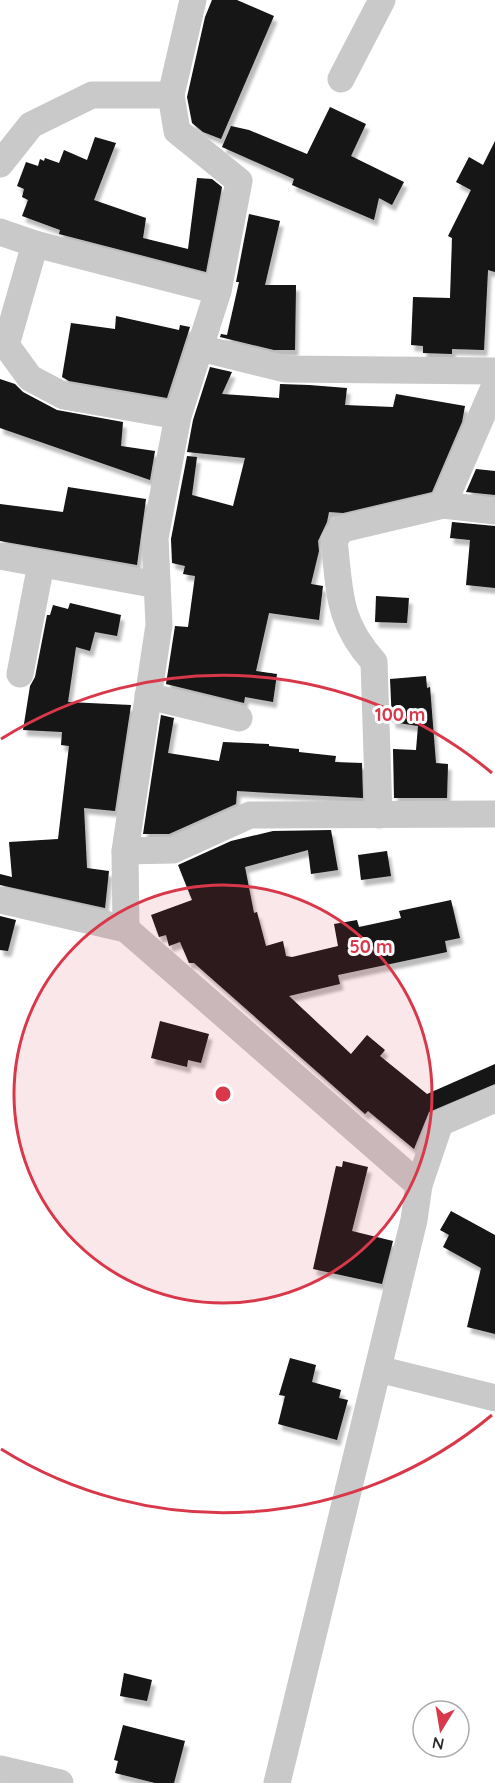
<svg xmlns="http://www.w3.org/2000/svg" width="495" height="1783" font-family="Quicksand,sans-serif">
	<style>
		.building { fill: #131313; filter: url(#shadow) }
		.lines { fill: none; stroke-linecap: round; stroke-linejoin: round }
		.street { stroke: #c9c9c9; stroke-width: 27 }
		.ring { fill: none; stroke: #d9384b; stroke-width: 3 }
		.centre { fill: #d9384b; stroke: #fff; stroke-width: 3 }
		.ring-label { font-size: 18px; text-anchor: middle; font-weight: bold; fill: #d9384b; stroke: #fff; stroke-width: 6; stroke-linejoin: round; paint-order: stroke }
	</style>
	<defs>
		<filter id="shadow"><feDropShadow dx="3.5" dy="6" stdDeviation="1.5" flood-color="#0004"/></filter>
	</defs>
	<rect width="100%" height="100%" fill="#fff"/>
	<g class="building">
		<path d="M212 0H237L274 16 221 139 203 132 192 123 187 97 205 17Z"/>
		<path d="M330 107 366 124 351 156 404 182 392 205 379 198 374 220 292 185 294 179 222 147 231 126 249 130 307 154Z"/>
		<path d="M95 137 116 143 94 200 146 218 143 238 188 249 197 178 212 179 222 187 206 272 59 234 60 230 22 216 28 200 22 197 24 189 17 186 26 162 38 166 40 159 44 161 45 158 59 163 64 150 87 160Z"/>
		<path d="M495 141V272L488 270 484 350 452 349V354L423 353V346L411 345 413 297 450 298 452 238 448 236 471 190 456 182 469 157 483 165Z"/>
		<path d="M249 214 280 221 265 285H296L295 350H274L220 337 221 334 227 335 239 282H236Z"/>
		<path d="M116 316 179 330 180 325 190 327 167 398 69 381 62 377 71 323 115 329Z"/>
		<path d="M210 367 232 372 222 394 279 398 280 384 309 385 347 388 345 405 393 407 396 394 465 406 462 422 432 492 343 513 329 512 327 522 318 541 319 551 311 584 323 586 319 620 269 613 256 671 277 674 273 702 245 697 244 703 166 684 175 626 188 627 195 576 183 574 185 566 172 563 171 539 187 456 197 457 192 495 233 506 245 458 187 452 193 420Z"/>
		<path d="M0 379 15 384 23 392 57 410 123 422 121 446 155 451 150 480 0 428Z"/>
		<path d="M476 469 495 471V495L466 492Z"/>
		<path d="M68 487 146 499 137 565 0 541V504L63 512Z"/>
		<path d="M452 522 495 526V588L466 585 470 540 450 538Z"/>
		<path d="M376 596 409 598 407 623 375 622Z"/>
		<path d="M70 603 121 615 117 636 95 632 90 651 76 647 68 702 131 705 115 811 84 808 87 868 109 871 105 908 0 885V874L12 877 9 842 58 839 69 746 61 745 62 732 23 730 30 686 35 677 47 615H50L53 605 68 609Z"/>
		<path d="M426 676 427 688 430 687 436 763 448 764 447 798H394L393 749 416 750 418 726 392 722 390 679Z"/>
		<path d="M161 715 174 718 168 753 219 761 223 742 269 744V746L299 749V752L336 756 335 762 362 763 363 798 237 791 236 804 169 834H143Z"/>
		<path d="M331 830 338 870 311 874 308 850 245 867 254 913 257 912 266 946 283 941 286 956 292 957 338 946 334 924 357 920 359 927 401 918 399 911 451 900 460 938 445 941 447 952 338 975 340 984 289 996 351 1054 367 1035 385 1050 380 1056 427 1094 495 1064V1084L429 1112 414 1149 368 1111 365 1114 194 963H189L180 942 169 946 166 935 159 937 151 915 192 900 178 865 231 841 273 831Z"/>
		<path d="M387 851 391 876 361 880 358 855Z"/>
		<path d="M0 916 16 920 8 951 0 950Z"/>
		<path d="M160 1021 209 1034 201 1063 188 1060 187 1067 151 1058Z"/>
		<path d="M343 1161 368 1167 352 1231 393 1241 382 1284 313 1269 336 1166 342 1167Z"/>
		<path d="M451 1211 495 1235V1334L467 1327 481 1268 443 1247 449 1235 440 1230Z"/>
		<path d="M290 1358 316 1365 312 1382 341 1390 339 1398 348 1400 337 1440 278 1424 285 1396 279 1395Z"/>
		<path d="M124 1673 152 1680 147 1701 120 1696Z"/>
		<path d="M123 1725 185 1741 174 1783H155L115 1773 118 1761 114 1760Z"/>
	</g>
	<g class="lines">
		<g class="street">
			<path d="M341 79 382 0"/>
			<path d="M0 164 31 125 92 95H171"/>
			<path d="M0 232 35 244 218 291"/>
			<path d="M35 244 6 345 30 378 64 396 178 416"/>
			<path d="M200 348 285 369 495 371"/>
			<path d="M443 505 495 385"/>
			<path d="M0 556 157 585"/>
			<path d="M20 674 41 564"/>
			<path d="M148 696 239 718"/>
			<path d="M379 815 374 662C337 621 340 591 334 540L342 529 443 505 495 511"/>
			<path d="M125 851 173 850 250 815 495 814"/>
			<path d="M0 900 126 929 419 1185 414 1220 277 1783"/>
			<path d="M126 929 125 851 159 625 155 538 178 416 218 291 239 181 177 131 171 95 193 0"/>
			<path d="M419 1185 440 1123 495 1099"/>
			<path d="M378 1369 495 1398"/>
			<path d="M0 1769 60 1783"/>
		</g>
	</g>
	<circle cx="223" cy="1094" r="209" fill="#d9384b" fill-opacity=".12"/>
	<g class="ring">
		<circle cx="223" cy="1094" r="209"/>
		<path d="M492 1415A419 419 0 0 1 1 1449M1 739A419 419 0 0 1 492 773"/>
	</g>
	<circle cx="223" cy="1094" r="9" class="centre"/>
	<g class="ring-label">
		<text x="400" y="721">100 m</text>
		<text x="371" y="953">50 m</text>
	</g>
	<g transform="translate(441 1729) rotate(191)"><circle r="28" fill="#ffffff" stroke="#ababab" stroke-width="1.5"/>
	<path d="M0-4.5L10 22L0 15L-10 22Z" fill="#d9384b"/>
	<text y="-9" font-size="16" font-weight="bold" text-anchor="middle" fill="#2c2c2c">N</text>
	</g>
</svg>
